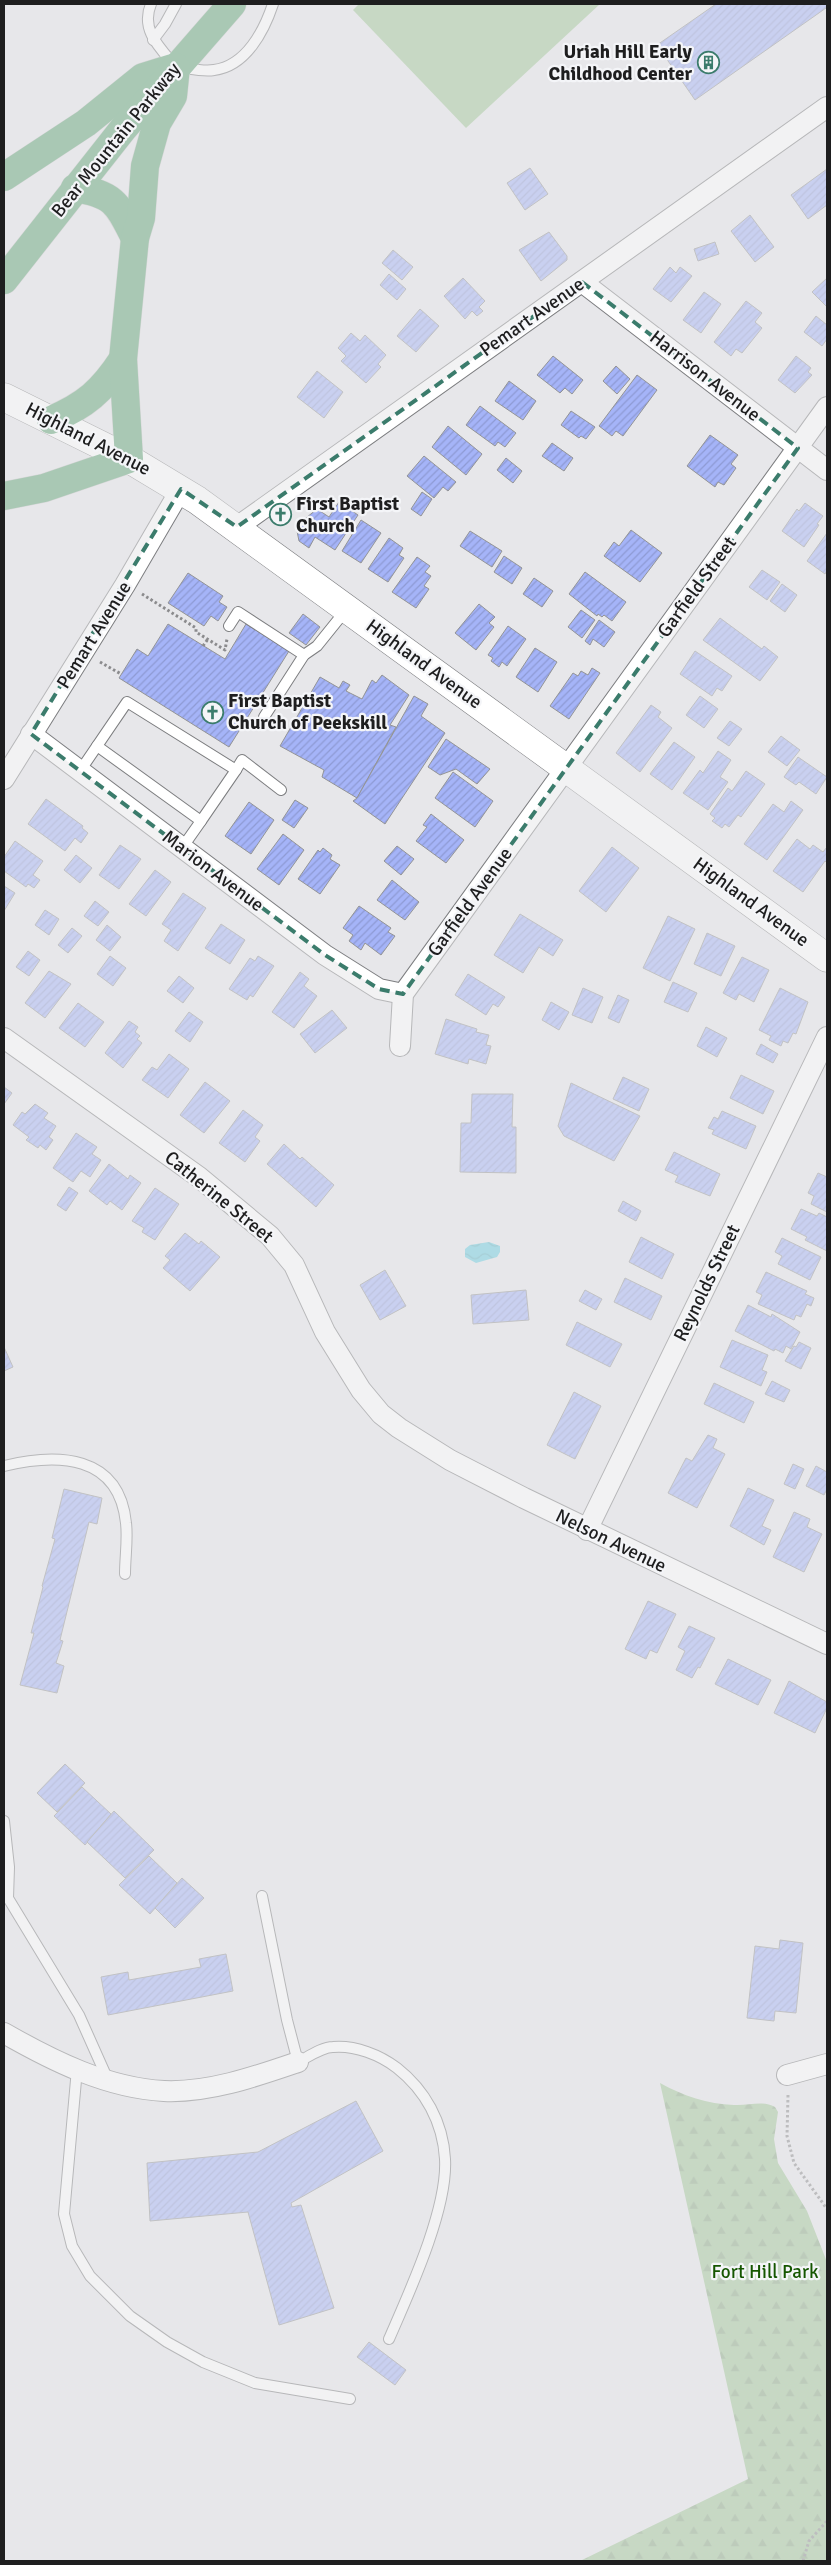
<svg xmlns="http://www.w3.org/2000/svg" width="831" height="2565" font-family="Signika,sans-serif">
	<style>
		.forest { fill: url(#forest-firs) }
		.pitch { fill: #a0c598 }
		.water { fill: url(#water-waves) }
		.building { fill: url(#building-hatch); stroke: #939496 }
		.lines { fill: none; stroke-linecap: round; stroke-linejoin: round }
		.lane-casing { stroke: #7d7e80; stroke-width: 12 }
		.street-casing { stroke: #7d7e80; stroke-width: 22 }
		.secondary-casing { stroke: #7d7e80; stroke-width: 29 }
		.highway-casing { stroke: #c4c4c5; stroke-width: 29 }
		.path { stroke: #8b8b8d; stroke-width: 3; stroke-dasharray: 2.5 2.5; stroke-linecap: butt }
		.lane { stroke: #fff; stroke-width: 10 }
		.street { stroke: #fff; stroke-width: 20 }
		.secondary { stroke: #fff; stroke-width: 28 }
		.highway { stroke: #5da374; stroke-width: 28 }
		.marked { fill: none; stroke: #3b7c6c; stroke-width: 4; stroke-dasharray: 10 6; stroke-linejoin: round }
		.labels { text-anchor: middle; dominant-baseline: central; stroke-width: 4.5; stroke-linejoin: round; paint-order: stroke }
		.poi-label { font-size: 19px; font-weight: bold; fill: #1e1e1f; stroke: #f4f5f8; text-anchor: start }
		.street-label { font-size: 19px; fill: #1e1e1f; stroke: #f4f5f8 }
		.park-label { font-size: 19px; fill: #155600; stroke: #f4f5f8 }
	</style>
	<defs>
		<pattern id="forest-firs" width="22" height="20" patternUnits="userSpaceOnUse" patternTransform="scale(1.25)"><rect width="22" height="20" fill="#a0c598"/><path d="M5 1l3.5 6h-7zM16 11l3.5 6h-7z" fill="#89a983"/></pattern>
		<pattern id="water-waves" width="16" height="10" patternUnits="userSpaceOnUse" patternTransform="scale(1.25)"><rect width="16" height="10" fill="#68cde0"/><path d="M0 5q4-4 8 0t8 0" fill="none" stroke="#5ab0c0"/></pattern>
		<pattern id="building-hatch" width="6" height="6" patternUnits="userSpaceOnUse" patternTransform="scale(1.25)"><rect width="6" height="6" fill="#a5b4f8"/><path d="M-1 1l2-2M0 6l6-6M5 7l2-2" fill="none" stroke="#8e9ad4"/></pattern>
	</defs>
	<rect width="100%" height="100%" fill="#e7e7ea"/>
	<path class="forest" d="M660 2083C684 2096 707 2104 734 2105 748 2106 763 2100 775 2107L778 2112 774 2139 778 2163 807 2211 827 2262V2561H580L748 2479Z"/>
	<path class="pitch" d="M359 4H600L466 128 353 10Z"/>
	<path class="water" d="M489 1242 500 1246V1252L497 1257 476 1263 465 1257V1249L470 1245Z"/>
	<g class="building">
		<path d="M716 4H827V9L826 8 695 100 657 45Z"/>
		<path d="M530 168 548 194 525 210 507 183Z"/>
		<path d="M827 169V205L808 219 791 195Z"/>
		<path d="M750 215 774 247 755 262 731 231Z"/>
		<path d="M549 232 567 256V260L541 281 519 250Z"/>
		<path d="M715 242 719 254 698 261 694 249Z"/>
		<path d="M393 250 413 267 402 280 382 263Z"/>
		<path d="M670 267 676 273 680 267 692 276 671 302 653 289Z"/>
		<path d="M389 274 406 289 397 300 380 285Z"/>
		<path d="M463 278 485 301 479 307 483 311 477 316 472 311 465 319 444 296Z"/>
		<path d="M827 278V307L812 292Z"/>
		<path d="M704 292 721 304 701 333 683 320Z"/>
		<path d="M746 301 762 313 755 322 762 328 742 353 736 349 731 356 714 342Z"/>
		<path d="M420 309 439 326 416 352 397 336Z"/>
		<path d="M816 316 827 325V339L822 346 804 332Z"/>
		<path d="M351 333 360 341 365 335 386 355 378 364 381 367 366 383 341 361 346 356 338 348Z"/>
		<path d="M553 356 583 380 572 394 565 388 560 393 537 375Z"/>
		<path d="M796 356 811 368 808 372 812 375 795 393 778 380Z"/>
		<path d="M616 366 630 379 617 394 603 381Z"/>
		<path d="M317 371 343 392 324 418 297 397Z"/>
		<path d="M637 375 657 390 623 436 616 431 612 436 599 426Z"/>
		<path d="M509 381 536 401 523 420 495 401Z"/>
		<path d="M480 406 516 433 505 447 498 442 495 446 466 425Z"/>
		<path d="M571 411 595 427 586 439 581 436 579 438 561 425Z"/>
		<path d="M448 426 482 454 466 475 432 447Z"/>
		<path d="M710 435 738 455 731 464 736 468 724 485 718 482 715 487 687 466Z"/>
		<path d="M552 443 573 458 564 471 542 456Z"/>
		<path d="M424 456 456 482 448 491 443 487 434 498 407 476Z"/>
		<path d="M506 458 522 471 513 483 497 470Z"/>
		<path d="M422 492 432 499 421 516 411 509Z"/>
		<path d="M339 502 358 515 335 550 315 537 309 548 299 541 296 526 317 509 329 517Z"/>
		<path d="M805 503 823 516 817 524 819 525 804 547 782 531 797 509 799 511Z"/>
		<path d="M361 520 381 533 361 563 342 551Z"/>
		<path d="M631 530 662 553 640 582 604 556 614 542 619 546Z"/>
		<path d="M470 531 502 551 492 567 460 546Z"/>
		<path d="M827 533V570L825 574 807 561Z"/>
		<path d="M389 538 403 548 399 555 404 558 388 582 368 569Z"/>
		<path d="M504 556 522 568 512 584 494 572Z"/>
		<path d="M417 557 430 566 425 572 431 576 424 586 429 589 416 608 392 592Z"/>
		<path d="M762 570 780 582 767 600 749 587Z"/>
		<path d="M585 572 626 602 612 621 604 615 602 617 598 614 597 616 569 594Z"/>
		<path d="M188 573 223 596 219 602 227 607 218 621 211 616 204 626 168 603Z"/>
		<path d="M534 578 553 591 542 607 523 594Z"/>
		<path d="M782 584 797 595 785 612 770 601Z"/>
		<path d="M479 604 495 617 489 623 494 627 476 650 455 633Z"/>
		<path d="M581 610 595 620 582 638 568 627Z"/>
		<path d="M303 614 320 627 306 645 289 633Z"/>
		<path d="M720 618 762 649 764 646 778 657 760 681 703 640Z"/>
		<path d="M599 620 615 632 604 647 593 639 590 645 585 641Z"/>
		<path d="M168 624 225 659 246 624 289 651 229 747 119 678 137 649 148 656Z"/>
		<path d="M508 626 526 639 507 666 502 662 499 667 491 661 493 658 488 655Z"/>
		<path d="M535 648 557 662 538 692 516 677Z"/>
		<path d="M695 651 732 676 722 691 717 688 712 696 680 674Z"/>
		<path d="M592 668 600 673 569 719 550 706 573 673 578 676 581 671 588 675Z"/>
		<path d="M382 675 409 695 390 725 396 727 357 798 322 777 324 770 280 746 320 677 339 688 343 681 350 685 346 691 362 699 372 680 376 683Z"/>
		<path d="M414 696 428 704 421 716 445 733 385 824 353 801 357 798Z"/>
		<path d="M700 696 718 709 704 728 686 715Z"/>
		<path d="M651 705 661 712 658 717 672 728 640 772 616 753Z"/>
		<path d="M730 721 742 729 729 746 717 738Z"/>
		<path d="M781 736 800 750 787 766 768 752Z"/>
		<path d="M446 739 490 769 477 784 456 769 440 775 428 767Z"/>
		<path d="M674 742 695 757 672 790 650 774Z"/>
		<path d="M718 751 731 760 720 777 728 782 708 810 683 793 700 770 703 773Z"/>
		<path d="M798 757 827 777 816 794 799 782 796 785 784 777Z"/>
		<path d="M746 771 765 784 741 817 738 815 729 827 725 824 722 828 712 821 715 818 710 814 728 788 732 791Z"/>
		<path d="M453 772 493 801 475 827 435 798Z"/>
		<path d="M46 799 83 826 82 828 88 833 81 843 75 838 65 851 28 824Z"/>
		<path d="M295 800 308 808 294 828 282 820Z"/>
		<path d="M791 801 803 810 767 860 744 844 773 804 784 812Z"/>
		<path d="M249 802 274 820 251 854 225 836Z"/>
		<path d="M431 814 464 840 446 863 416 841 427 827 423 825Z"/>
		<path d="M283 834 304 850 279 885 257 869Z"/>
		<path d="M797 839 810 849 813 845 823 852 827 847V863L825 861 803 892 773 871Z"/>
		<path d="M15 841 43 861 33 875 40 880 34 888 28 884 26 887 4 871V857Z"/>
		<path d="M120 845 141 859 119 889 99 875Z"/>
		<path d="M397 846 414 859 401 875 384 861Z"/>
		<path d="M612 847 639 868 606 912 579 891Z"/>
		<path d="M323 848 332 855 330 859 340 865 320 894 298 879 318 850 320 852Z"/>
		<path d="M76 855 92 868 80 883 64 870Z"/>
		<path d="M155 870 171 882 146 916 129 904Z"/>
		<path d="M392 880 419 902 405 920 377 900Z"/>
		<path d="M4 886 15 893 4 911Z"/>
		<path d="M183 893 206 908 178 951 164 941 171 930 162 924Z"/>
		<path d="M95 901 109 912 98 926 84 916Z"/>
		<path d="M359 906 391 928 388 932 395 936 381 955 365 943 361 950 349 941 353 935 343 928Z"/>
		<path d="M45 910 59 919 49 935 35 925Z"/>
		<path d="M520 914 563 940 553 956 539 947 523 973 494 955Z"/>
		<path d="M668 916 695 929 670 981 643 968Z"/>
		<path d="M221 924 245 940 230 964 205 948Z"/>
		<path d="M107 925 121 937 110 951 96 940Z"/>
		<path d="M72 928 82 936 68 953 58 945Z"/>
		<path d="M707 933 735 946 721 976 694 964Z"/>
		<path d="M28 951 40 960 29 976 16 967Z"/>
		<path d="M110 956 126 968 113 986 97 974Z"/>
		<path d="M258 956 274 966 253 997 250 995 247 1000 229 989 250 958 255 961Z"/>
		<path d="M742 957 769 970 754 1002 739 994 736 1000 723 993Z"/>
		<path d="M49 971 71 984 45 1018 25 1003Z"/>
		<path d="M300 972 309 979 304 986 317 996 294 1028 272 1012Z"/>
		<path d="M468 974 505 997 498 1007 493 1004 486 1015 455 995Z"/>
		<path d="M179 976 194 988 183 1003 167 991Z"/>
		<path d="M673 982 697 993 688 1012 664 1002Z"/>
		<path d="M583 988 603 997 592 1023 572 1015Z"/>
		<path d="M780 988 808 1002 796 1034 793 1033 788 1043 783 1041 781 1046 769 1040 771 1036 759 1030Z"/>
		<path d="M618 995 629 1000 619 1023 608 1018Z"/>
		<path d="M551 1002 569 1012 559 1030 542 1020Z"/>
		<path d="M78 1003 104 1022 85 1047 59 1028Z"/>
		<path d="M332 1010 347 1028 315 1053 300 1034Z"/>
		<path d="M189 1012 203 1022 190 1042 175 1031Z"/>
		<path d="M446 1019 477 1029 476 1032 489 1035 486 1045 491 1046 486 1064 469 1059 468 1064 435 1054Z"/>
		<path d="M129 1021 138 1027 135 1032 140 1036 137 1039 142 1043 123 1068 105 1053Z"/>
		<path d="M706 1027 727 1038 717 1057 697 1046Z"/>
		<path d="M761 1044 778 1054 773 1063 756 1054Z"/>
		<path d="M169 1054 189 1069 168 1098 142 1080 152 1067 157 1070Z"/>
		<path d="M741 1075 774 1091 763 1114 730 1098Z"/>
		<path d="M623 1077 649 1089 639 1111 613 1099Z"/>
		<path d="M205 1082 230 1101 204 1133 180 1115Z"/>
		<path d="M571 1083 640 1116 614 1161 564 1136 558 1126Z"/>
		<path d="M4 1087 12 1093 4 1104Z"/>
		<path d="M472 1094H513L512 1127H516V1173L460 1172 461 1123H471Z"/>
		<path d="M35 1104 48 1113 44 1118 56 1126 49 1137 53 1140 46 1150 40 1145 38 1148 26 1140 29 1137 13 1125 22 1112 25 1114Z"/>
		<path d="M243 1110 263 1125 255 1137 260 1141 245 1162 219 1143Z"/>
		<path d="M722 1111 756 1126 746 1149 712 1134 714 1130 708 1128 714 1117 718 1119Z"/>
		<path d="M76 1133 97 1147 92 1154 101 1160 90 1177 81 1171 73 1182 53 1168Z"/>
		<path d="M284 1144 300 1159 302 1157 334 1185 316 1207 267 1164Z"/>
		<path d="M674 1152 720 1174 710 1196 675 1182 678 1176 665 1170Z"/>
		<path d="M109 1164 128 1179 130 1175 141 1183 122 1210 110 1201 107 1205 89 1191Z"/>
		<path d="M818 1173 827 1177V1212L811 1204 814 1196 808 1193Z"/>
		<path d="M69 1187 78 1193 66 1211 57 1205Z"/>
		<path d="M155 1188 179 1204 155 1240 142 1232 144 1228 132 1221Z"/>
		<path d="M623 1201 641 1211 636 1221 618 1211Z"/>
		<path d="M801 1209 817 1216 819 1213 827 1217V1251L805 1240 807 1237 791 1229Z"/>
		<path d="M185 1233 199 1244 201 1241 220 1257 190 1291 163 1268 170 1260 165 1256Z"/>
		<path d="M641 1237 674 1254 662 1279 629 1262Z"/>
		<path d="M782 1238 821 1257 810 1280 778 1264 782 1256 775 1252Z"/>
		<path d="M385 1270 406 1306 380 1320 360 1285Z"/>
		<path d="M766 1272 807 1291 805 1294 814 1298 811 1306 807 1304 801 1317 796 1315 794 1320 758 1304 762 1295 756 1292Z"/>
		<path d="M625 1278 662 1296 651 1320 614 1302Z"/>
		<path d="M526 1290 529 1320 473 1324 471 1295Z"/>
		<path d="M585 1290 602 1299 596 1310 579 1301Z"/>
		<path d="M748 1305 771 1317 772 1314 800 1332 791 1349 786 1346 783 1353 775 1349 774 1351 735 1331Z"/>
		<path d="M577 1322 622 1344 610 1367 566 1345Z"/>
		<path d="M732 1340 768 1355 762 1370 767 1372 761 1386 720 1367Z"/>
		<path d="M799 1342 811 1348 801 1369 785 1361 794 1346 796 1347Z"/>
		<path d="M4 1347 13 1367 4 1371Z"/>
		<path d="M772 1381 790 1390 784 1402 765 1394Z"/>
		<path d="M714 1383 754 1402 744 1423 704 1404Z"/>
		<path d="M574 1392 601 1406 575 1459 547 1445Z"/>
		<path d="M708 1435 717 1439 713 1448 725 1454 697 1508 668 1493 686 1458 692 1461Z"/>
		<path d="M793 1464 804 1469 795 1489 784 1484Z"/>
		<path d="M816 1466 827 1472V1489L824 1495 806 1486Z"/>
		<path d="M748 1488 774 1500 762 1526 771 1530 764 1545 730 1526Z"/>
		<path d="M64 1489 102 1498 97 1524 89 1522 60 1640 63 1641 56 1663 64 1666 57 1693 20 1685 34 1633H31L43 1587 42 1586 55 1539 52 1538Z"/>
		<path d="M794 1512 810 1519 807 1527 822 1534 804 1572 773 1557Z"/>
		<path d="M648 1601 676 1614 657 1653 650 1650 646 1659 625 1649Z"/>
		<path d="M689 1626 715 1638 700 1668 698 1667 692 1678 676 1670 685 1651 678 1647Z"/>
		<path d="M728 1659 771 1680 758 1705 715 1684Z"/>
		<path d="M789 1681 827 1702V1708L815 1733 774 1713Z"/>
		<path d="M65 1764 85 1783 57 1812 37 1793Z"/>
		<path d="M82 1787 111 1814 85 1845 54 1816Z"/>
		<path d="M114 1811 154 1850 125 1878 87 1842Z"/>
		<path d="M149 1856 177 1883 150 1914 119 1885Z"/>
		<path d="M182 1878 204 1898 175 1928 155 1908Z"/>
		<path d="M780 1940 803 1943 796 2013 775 2011 774 2021 747 2018 755 1946 779 1949Z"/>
		<path d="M226 1954 233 1991 108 2015 101 1977 128 1972 129 1980 201 1967 199 1959Z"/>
		<path d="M356 2101 383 2151 291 2203 292 2207 301 2205 334 2308 279 2325 248 2212 150 2221 147 2163 258 2152Z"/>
		<path d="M369 2342 406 2370 395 2385 357 2357Z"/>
	</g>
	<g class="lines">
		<defs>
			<g id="lane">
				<path d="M151 4C140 30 160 48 176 67 188 68 202 72 214 70 246 66 264 31 273 4"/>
				<path d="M153 40 165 24 176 4"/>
				<path d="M229 626 238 612 304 655"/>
				<path d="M264 717 304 655 317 646 346 610"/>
				<path d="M97 746 201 821 182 848"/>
				<path d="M236 770 242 760 281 790"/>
				<path d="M80 771 127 702 236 770 201 821"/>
				<path d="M4 1466C57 1453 119 1454 126 1523 128 1539 125 1557 125 1574"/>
				<path d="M4 1821 9 1867 8 1898 79 2015 108 2080"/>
				<path d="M262 1896 287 2020 298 2062C308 2057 322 2047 333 2047 355 2045 380 2055 397 2068 425 2090 443 2122 445 2159 448 2209 409 2293 389 2339"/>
				<path d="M77 2069 64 2214 72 2246 90 2276 130 2316 167 2342 203 2362 255 2383 350 2399"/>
			</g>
			<g id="street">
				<path d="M582 282 827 470"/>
				<path d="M237 527 827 107"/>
				<path d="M31 734 325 955 379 989 403 994"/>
				<path d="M4 779 125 585 181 489"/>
				<path d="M4 1038 199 1177 270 1236 294 1265 325 1332 361 1390 381 1414 399 1428 450 1460 524 1498 827 1644"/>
				<path d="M400 1046 403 994 827 407"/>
				<path d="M587 1530 827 1037"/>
				<path d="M4 2033C53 2061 107 2088 164 2091 209 2093 257 2076 298 2062"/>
				<path d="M787 2075 827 2064"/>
			</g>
			<path id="secondary" d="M4 397 129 459 197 500 827 958"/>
			<g id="highway">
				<path d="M4 177 86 123 143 77 172 68"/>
				<path d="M75 188C115 195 117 203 135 238"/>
				<path d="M4 280 123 129 232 4"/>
				<path d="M51 420C86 405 102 391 123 359"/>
				<path d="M4 496 44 488 129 459 123 359 135 238 141 218 145 166 157 123 173 96 176 67"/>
			</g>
		</defs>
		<use href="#lane" class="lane-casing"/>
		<use href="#street" class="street-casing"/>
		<use href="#secondary" class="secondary-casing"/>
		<use href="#highway" class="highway-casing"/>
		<g class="path">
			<path d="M142 594 196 628V632L225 650 227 639"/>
			<path d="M203 646 208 639"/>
			<path d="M100 662 121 674"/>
			<path d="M788 2095 787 2136 794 2163 827 2209"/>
			<path d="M803 2561 809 2541 827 2521"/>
		</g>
		<use href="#lane" class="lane"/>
		<use href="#street" class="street"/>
		<use href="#secondary" class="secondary"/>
		<use href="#highway" class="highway"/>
	</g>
	<path d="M0 0H831V2565H0ZM582 282 798 448 403 994 379 989 325 955 31 734 181 489 237 527Z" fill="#e7e7ea" fill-opacity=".55" fill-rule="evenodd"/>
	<path class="marked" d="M582 282 798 448 403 994 379 989 325 955 31 734 181 489 237 527Z"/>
	<defs>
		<symbol id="building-ring" viewBox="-11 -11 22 22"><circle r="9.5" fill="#f4f5f8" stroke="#3b7c6c" stroke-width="1.5"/><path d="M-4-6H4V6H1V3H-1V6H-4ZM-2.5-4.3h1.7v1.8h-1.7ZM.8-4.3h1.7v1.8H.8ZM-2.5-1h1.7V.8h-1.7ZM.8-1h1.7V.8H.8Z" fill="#3b7c6c"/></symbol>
		<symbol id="church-ring" viewBox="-11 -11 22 22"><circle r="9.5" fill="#f4f5f8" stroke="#3b7c6c" stroke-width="1.5"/><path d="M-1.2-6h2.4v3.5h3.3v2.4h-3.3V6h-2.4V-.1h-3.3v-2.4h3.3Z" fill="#3b7c6c"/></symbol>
	</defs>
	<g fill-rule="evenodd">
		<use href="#building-ring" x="696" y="50" width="25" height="25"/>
		<use href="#church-ring" x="268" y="502" width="25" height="25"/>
		<use href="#church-ring" x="200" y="700" width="25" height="25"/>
	</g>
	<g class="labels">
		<g class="poi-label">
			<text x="692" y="52" text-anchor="end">Uriah Hill Early<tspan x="692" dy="22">Childhood Center</tspan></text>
			<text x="296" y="504">First Baptist<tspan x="296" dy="22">Church</tspan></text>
			<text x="228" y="701">First Baptist<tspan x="228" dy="22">Church of Peekskill</tspan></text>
		</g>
		<g class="street-label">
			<text transform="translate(116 140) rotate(-51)">Bear Mountain Parkway</text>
			<text transform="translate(532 317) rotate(-35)">Pemart Avenue</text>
			<text transform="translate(705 376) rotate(38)">Harrison Avenue</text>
			<text transform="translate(88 439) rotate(27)">Highland Avenue</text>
			<text transform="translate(697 587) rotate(-54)">Garfield Street</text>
			<text transform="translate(94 635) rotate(-58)">Pemart Avenue</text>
			<text transform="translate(424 664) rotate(36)">Highland Avenue</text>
			<text transform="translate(213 871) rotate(37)">Marion Avenue</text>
			<text transform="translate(470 902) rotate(-54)">Garfield Avenue</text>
			<text transform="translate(751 902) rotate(36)">Highland Avenue</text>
			<text transform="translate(219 1197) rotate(39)">Catherine Street</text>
			<text transform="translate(707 1283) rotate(-64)">Reynolds Street</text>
			<text transform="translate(611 1541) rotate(26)">Nelson Avenue</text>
		</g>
		<g class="park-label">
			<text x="765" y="2272">Fort Hill Park</text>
		</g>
	</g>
	<rect width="831" height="2565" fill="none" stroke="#1e1e1f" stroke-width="10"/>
</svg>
